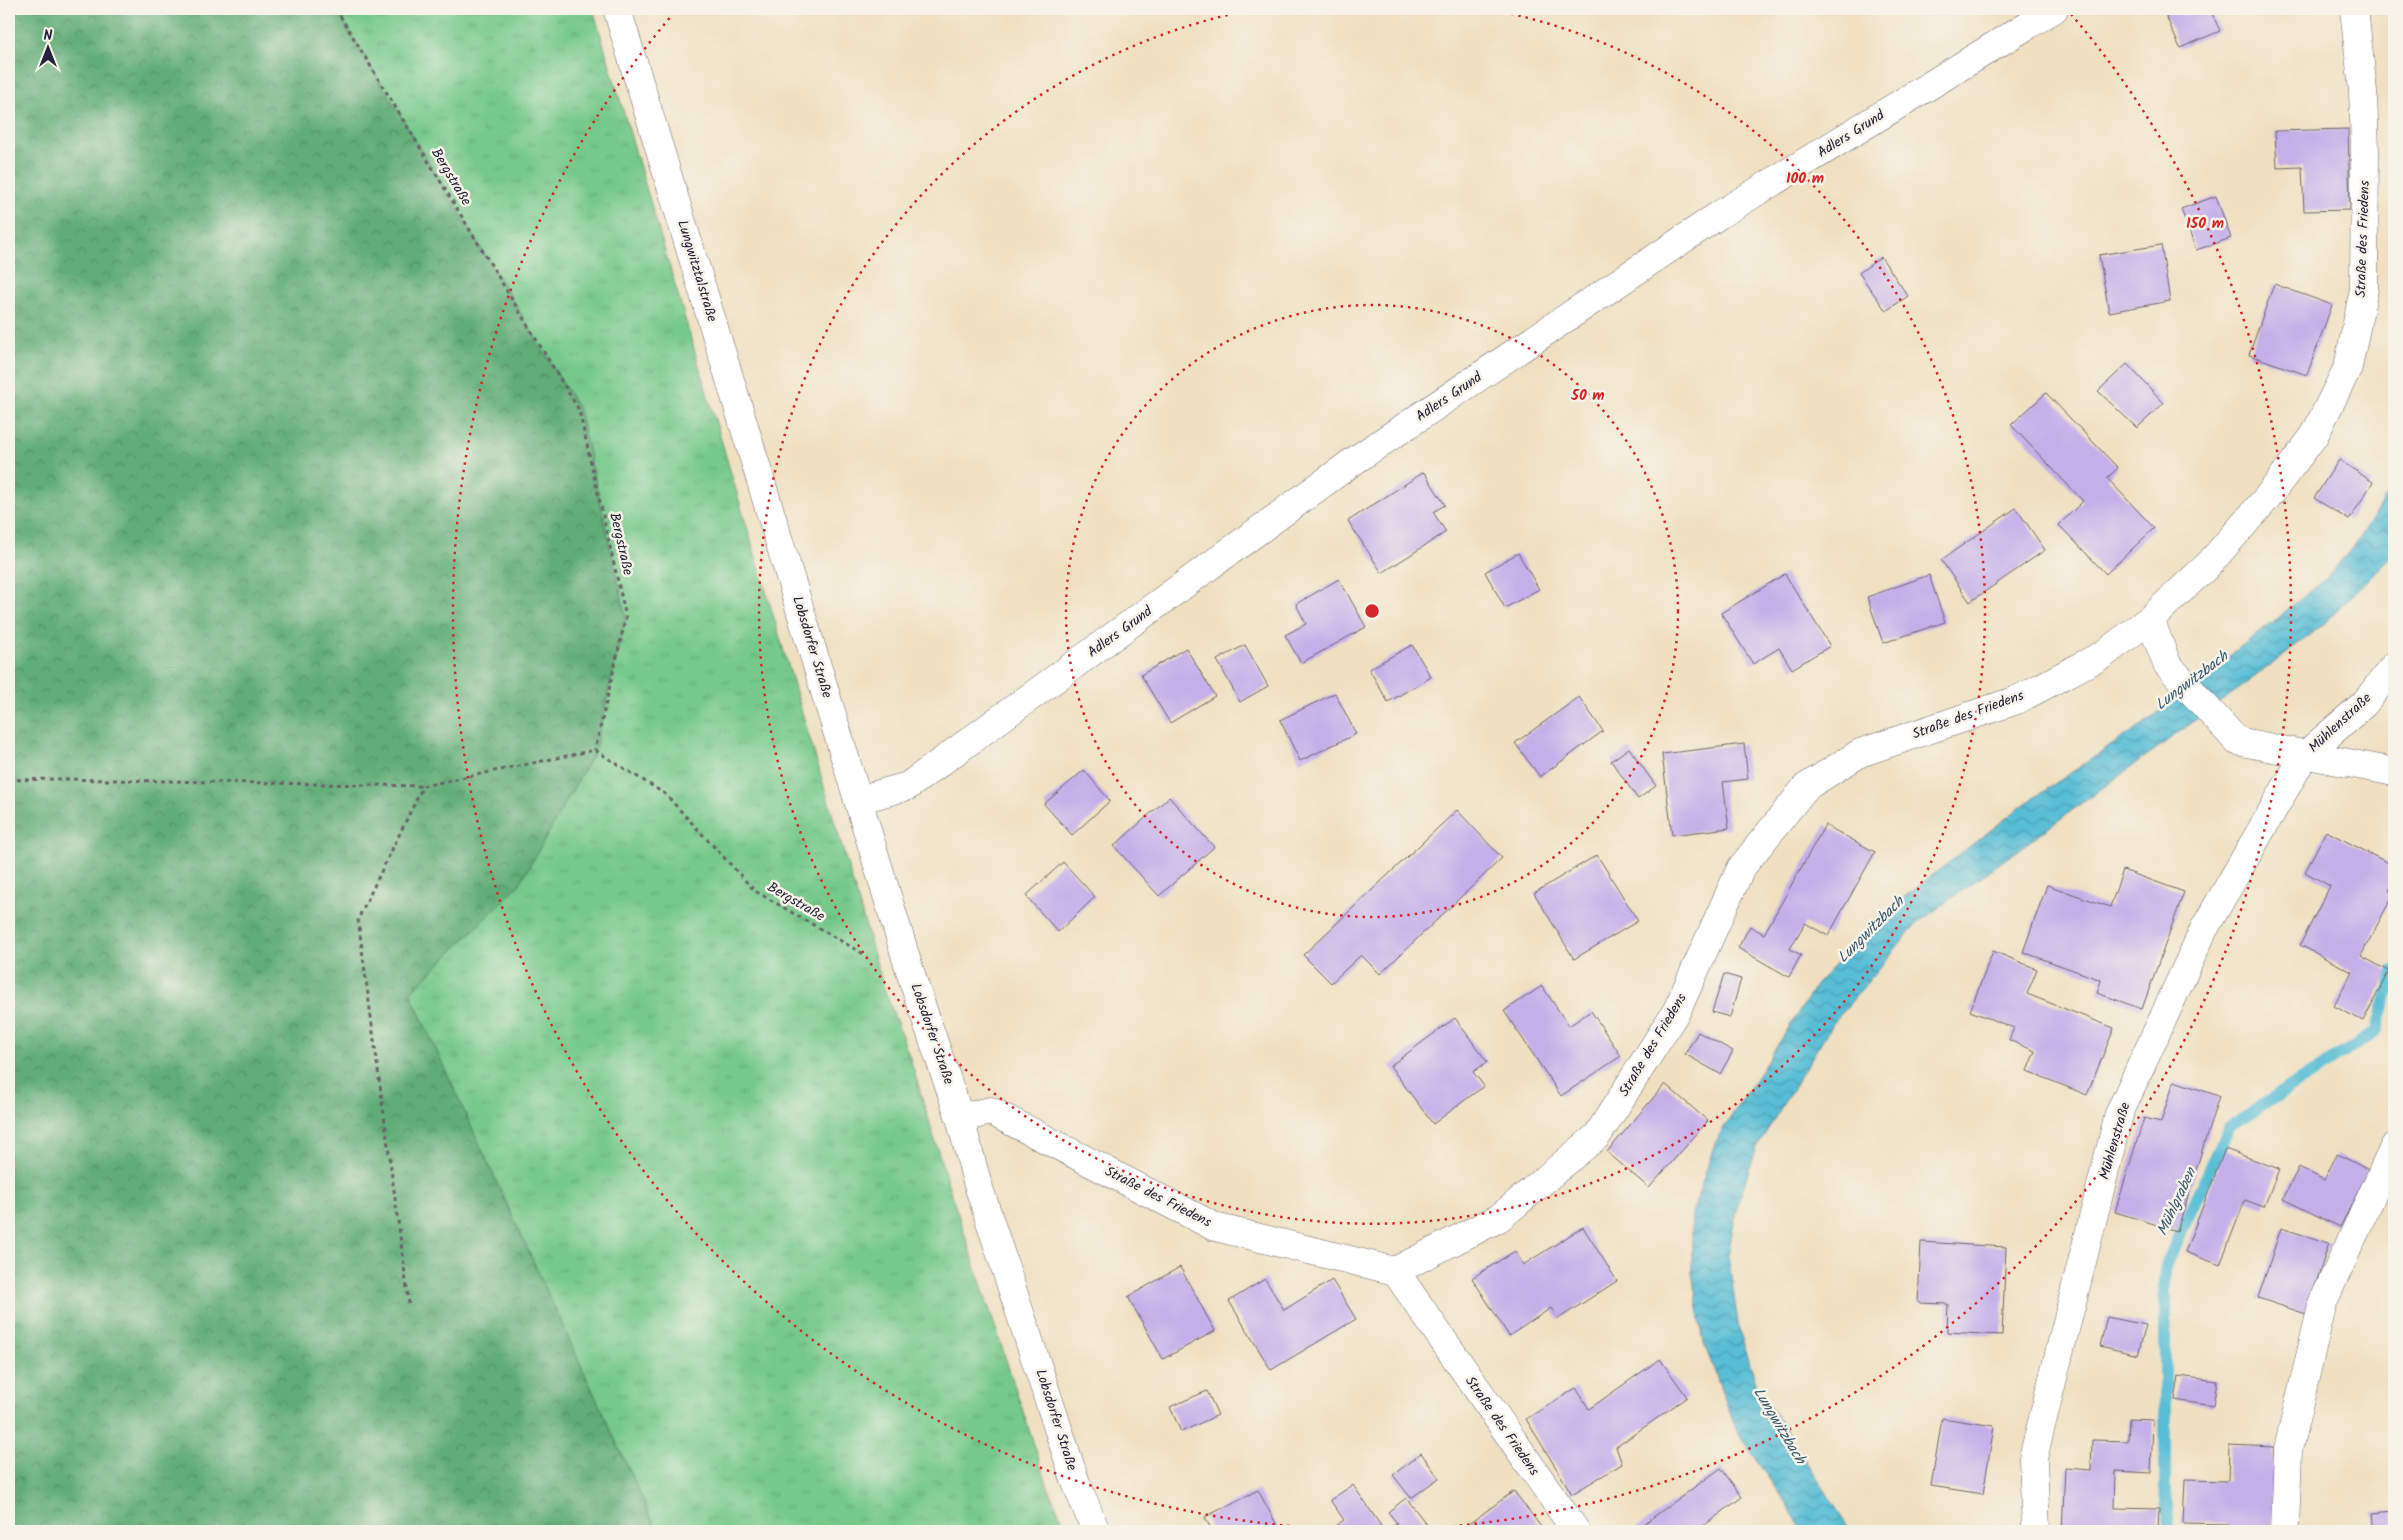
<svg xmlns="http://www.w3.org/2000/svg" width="2403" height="1540" font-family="Kalam,sans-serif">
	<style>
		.grass { fill: url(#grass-tufts); stroke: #4c7663 }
		.forest { fill: url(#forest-crowns); stroke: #416859 }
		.water { fill: url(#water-waves); stroke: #3d7088 }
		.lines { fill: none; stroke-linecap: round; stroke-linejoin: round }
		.stream { stroke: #58bed6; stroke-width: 12 }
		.building { fill: #c4afe9 }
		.street-casing { stroke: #6a646a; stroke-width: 29 }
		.secondary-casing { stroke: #6a646a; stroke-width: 29 }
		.path { stroke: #6a646a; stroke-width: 3; stroke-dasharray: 4 4; stroke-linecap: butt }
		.street { stroke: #fff; stroke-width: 28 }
		.secondary { stroke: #fff; stroke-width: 28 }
		.ring { fill: none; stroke: #d62828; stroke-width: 2.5; stroke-dasharray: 2.5 5 }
		.labels { text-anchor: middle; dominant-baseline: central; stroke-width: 5; stroke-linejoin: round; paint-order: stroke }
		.street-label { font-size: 14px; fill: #22223b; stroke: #f7f3e8 }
		.water-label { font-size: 15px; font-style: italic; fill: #355971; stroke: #f7f3e8 }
		.centre { fill: #d62828; stroke: #f7f3e8; stroke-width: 2.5 }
		.ring-label { font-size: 15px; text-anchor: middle; font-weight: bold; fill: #d62828; stroke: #f7f3e8; stroke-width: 5; stroke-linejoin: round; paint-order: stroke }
	</style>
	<defs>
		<pattern id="grass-tufts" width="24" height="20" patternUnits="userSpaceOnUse" patternTransform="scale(1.25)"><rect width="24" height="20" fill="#76c98b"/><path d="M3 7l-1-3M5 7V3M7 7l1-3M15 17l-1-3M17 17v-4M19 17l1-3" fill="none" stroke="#66ac79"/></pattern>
		<pattern id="forest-crowns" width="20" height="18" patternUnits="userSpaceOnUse" patternTransform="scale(1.25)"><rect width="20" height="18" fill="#60ad77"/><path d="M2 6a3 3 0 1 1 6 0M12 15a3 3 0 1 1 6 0" fill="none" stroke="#4f8c63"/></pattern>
		<pattern id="water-waves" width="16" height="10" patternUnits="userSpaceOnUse" patternTransform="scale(1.25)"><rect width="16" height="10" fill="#58bed6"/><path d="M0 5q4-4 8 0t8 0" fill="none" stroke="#489aaf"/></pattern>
	</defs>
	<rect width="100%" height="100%" fill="#f7f3e8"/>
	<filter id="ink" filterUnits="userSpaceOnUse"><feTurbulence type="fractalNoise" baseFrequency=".02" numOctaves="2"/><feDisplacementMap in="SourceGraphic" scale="10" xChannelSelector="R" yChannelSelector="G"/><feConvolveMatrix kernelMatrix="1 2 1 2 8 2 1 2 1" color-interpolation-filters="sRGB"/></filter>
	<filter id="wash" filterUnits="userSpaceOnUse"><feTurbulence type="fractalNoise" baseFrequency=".0096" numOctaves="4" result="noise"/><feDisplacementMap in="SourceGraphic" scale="20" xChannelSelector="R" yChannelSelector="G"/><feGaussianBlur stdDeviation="1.12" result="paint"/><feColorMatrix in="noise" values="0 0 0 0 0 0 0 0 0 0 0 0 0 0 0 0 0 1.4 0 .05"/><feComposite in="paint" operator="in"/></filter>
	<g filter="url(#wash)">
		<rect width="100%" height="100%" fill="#f0e0c1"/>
		<path class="grass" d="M336 9H593L884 988 910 1058 949 1187 1048 1487 1067 1531H657L410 993 519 885 595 750 626 617 579 410Z"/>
		<path class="forest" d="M9 9H336L579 410 626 617 595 750 519 885 410 993 657 1531H9Z"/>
		<path class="water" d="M2394 483V550L2388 560 2328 620 2275 662 1915 925 1831 1026 1757 1147 1737 1205 1728 1256 1739 1330 1758 1388 1851 1531H1804L1736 1429 1704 1343 1692 1273V1214L1716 1140 1819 981 1890 908 2022 806 2149 720 2326 579 2360 538Z"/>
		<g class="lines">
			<path class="stream" d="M2171 1531 2165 1494V1267L2229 1127 2376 1032 2394 971"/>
		</g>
		<g id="blocks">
			<g class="building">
				<path d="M2163 9H2210L2220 31 2180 48Z"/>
				<path d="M2348 129 2350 210 2304 211 2302 167 2277 168 2275 131Z"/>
				<path d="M2216 196 2231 238 2196 250 2181 209Z"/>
				<path d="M2161 245 2170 301 2109 312 2099 255Z"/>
				<path d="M1881 257 1908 296 1886 311 1859 273Z"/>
				<path d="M2274 284 2332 305 2307 375 2249 355Z"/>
				<path d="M2127 364 2164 403 2137 428 2098 391Z"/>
				<path d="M2046 393 2118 468 2107 478 2154 528 2106 574 2059 525 2083 501 2011 425Z"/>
				<path d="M2339 460 2373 482 2349 520 2314 498Z"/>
				<path d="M1424 472 1445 505 1433 512 1446 532 1382 573 1348 521Z"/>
				<path d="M2016 508 2045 550 1970 602 1941 560Z"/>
				<path d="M1518 553 1539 589 1505 608 1485 572Z"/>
				<path d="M1785 574 1830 646 1792 669 1779 648 1753 664 1721 613Z"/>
				<path d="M1929 575 1945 622 1883 643 1867 597Z"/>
				<path d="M1339 579 1366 627 1301 663 1285 635 1306 624 1296 604Z"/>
				<path d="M1245 645 1268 686 1240 702 1217 660Z"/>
				<path d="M1412 645 1431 677 1388 702 1369 669Z"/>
				<path d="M1186 648 1215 696 1170 723 1141 675Z"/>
				<path d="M1335 693 1356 734 1300 761 1280 720Z"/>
				<path d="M1579 697 1603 731 1540 777 1515 743Z"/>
				<path d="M1744 744 1748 779 1723 782 1729 828 1672 835 1662 754Z"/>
				<path d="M1629 748 1656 786 1638 799 1611 761Z"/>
				<path d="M1084 770 1110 801 1072 835 1044 804Z"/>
				<path d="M1169 797 1214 847 1159 896 1114 846Z"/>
				<path d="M1457 810 1502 858 1380 974 1361 955 1331 983 1303 955Z"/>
				<path d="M1825 825 1875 852 1828 936 1805 923 1790 949 1801 955 1789 977 1738 948 1750 926 1764 934Z"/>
				<path d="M2326 831 2394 866V881L2389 891 2394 893 2361 956 2389 971 2363 1021 2334 1006 2352 972 2300 945 2330 886 2305 872Z"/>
				<path d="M1597 855 1638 921 1574 959 1534 893Z"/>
				<path d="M1063 862 1095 897 1058 932 1026 896Z"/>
				<path d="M2123 870 2184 892 2142 1009 2097 993 2101 980 2023 952 2047 885 2110 907Z"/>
				<path d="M1993 951 2037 969 2027 994 2114 1028 2087 1095 2027 1071 2035 1051 2009 1040 2014 1028 1970 1011Z"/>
				<path d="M1724 974 1741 979 1730 1017 1712 1012Z"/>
				<path d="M1542 986 1569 1026 1591 1011 1621 1056 1561 1096 1504 1011Z"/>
				<path d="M1455 1018 1487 1062 1473 1072 1484 1086 1433 1124 1390 1066Z"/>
				<path d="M1698 1032 1733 1051 1720 1074 1685 1054Z"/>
				<path d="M2174 1081 2219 1096 2177 1231 2115 1212 2144 1118 2161 1122Z"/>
				<path d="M1665 1084 1708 1121 1649 1188 1607 1152Z"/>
				<path d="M2225 1149 2279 1169 2264 1207 2245 1200 2220 1265 2185 1252Z"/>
				<path d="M2337 1154 2369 1170 2340 1227 2283 1199 2299 1167 2324 1180Z"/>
				<path d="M1583 1227 1617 1281 1558 1319 1551 1308 1509 1336 1472 1278 1515 1251 1523 1265Z"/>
				<path d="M2281 1228 2329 1243 2306 1314 2258 1298Z"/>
				<path d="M1921 1242 2006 1247 2002 1335 1947 1332 1948 1304 1918 1303Z"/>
				<path d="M1180 1267 1215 1331 1163 1359 1128 1297Z"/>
				<path d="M1265 1279 1284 1310 1332 1280 1356 1319 1271 1370 1229 1301Z"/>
				<path d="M2107 1317 2146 1325 2138 1355 2100 1346Z"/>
				<path d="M1660 1359 1687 1397 1616 1447 1622 1464 1572 1494 1526 1419 1576 1388 1589 1409Z"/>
				<path d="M2179 1376 2217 1381 2213 1406 2175 1400Z"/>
				<path d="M1207 1391 1218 1415 1181 1432 1170 1407Z"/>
				<path d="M1942 1418 1994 1426 1983 1494 1931 1486Z"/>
				<path d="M2129 1419 2153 1420 2151 1473 2116 1471 2115 1508 2159 1509 2158 1531H2062L2065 1468 2091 1470 2092 1440 2128 1441Z"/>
				<path d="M2229 1445 2274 1447 2272 1531H2228L2229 1524 2183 1523 2185 1480 2228 1481Z"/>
				<path d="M1421 1453 1439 1478 1411 1498 1393 1475Z"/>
				<path d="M1721 1468 1742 1497 1697 1531H1634Z"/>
				<path d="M1353 1485 1381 1526 1373 1531H1328L1344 1520 1330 1500Z"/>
				<path d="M1258 1490 1280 1531H1212L1205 1517Z"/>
				<path d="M1514 1491 1544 1531H1465L1463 1528Z"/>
				<path d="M1406 1498 1432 1531H1386L1397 1523 1388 1512Z"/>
				<path d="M2394 1510V1531H2375L2373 1512Z"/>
			</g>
		</g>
	</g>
	<g filter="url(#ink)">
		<use href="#blocks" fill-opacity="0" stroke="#6a646a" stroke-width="1"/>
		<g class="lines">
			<defs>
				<g id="street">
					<path d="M2150 619 2167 664 2237 741 2394 772"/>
					<path d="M858 800 908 786 1351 463 1719 215 2054 9"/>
					<path d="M960 1118 991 1111 1215 1227 1395 1271 1499 1218 1597 1136 1677 1010 1741 868 1806 787 1860 753 2017 700 2104 654 2150 619 2209 564 2266 499 2314 436 2348 367 2364 289 2365 150 2363 91 2354 9"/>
					<path d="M1395 1271 1576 1531"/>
					<path d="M2036 1531 2033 1458 2119 1114 2204 929 2304 756 2364 704 2394 666"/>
					<path d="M2285 1531 2288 1449 2323 1302 2394 1147"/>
				</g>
				<path id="secondary" d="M617 9 914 984 960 1118 977 1182 1076 1483 1096 1531"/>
			</defs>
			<use href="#street" class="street-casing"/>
			<use href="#secondary" class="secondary-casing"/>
			<g class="path">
				<path d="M336 9 579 410 626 617 595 750"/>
				<path d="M595 750 665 794 755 891 867 956"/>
				<path d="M9 780 59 779 423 786"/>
				<path d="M409 1304 358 919 423 786 595 750"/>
			</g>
			<use href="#street" class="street"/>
			<use href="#secondary" class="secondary"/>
		</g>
	</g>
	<g class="ring">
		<circle cx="1372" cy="611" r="306"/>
		<path d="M1489 9A613 613 0 1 1 1255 9"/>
		<path d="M2071 14A919 919 0 1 1 673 14"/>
	</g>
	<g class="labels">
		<g class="street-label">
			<text transform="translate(1851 134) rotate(-32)">Adlers Grund</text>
			<text transform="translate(451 177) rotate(59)">Bergstraße</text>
			<text transform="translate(2363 239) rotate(-88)">Straße des Friedens</text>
			<text transform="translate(697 271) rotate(73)">Lungwitztalstraße</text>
			<text transform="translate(1449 397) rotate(-34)">Adlers Grund</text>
			<text transform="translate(621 544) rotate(77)">Bergstraße</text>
			<text transform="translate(1120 632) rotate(-36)">Adlers Grund</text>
			<text transform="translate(812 647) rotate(73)">Lobsdorfer Straße</text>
			<text transform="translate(1968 715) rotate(-20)">Straße des Friedens</text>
			<text transform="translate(2340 723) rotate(-43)">Mühlenstraße</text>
			<text transform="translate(796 902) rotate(30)">Bergstraße</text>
			<text transform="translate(932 1034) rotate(71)">Lobsdorfer Straße</text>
			<text transform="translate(1653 1045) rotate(-59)">Straße des Friedens</text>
			<text transform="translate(2115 1141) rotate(-74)">Mühlenstraße</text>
			<text transform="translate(1158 1197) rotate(27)">Straße des Friedens</text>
			<text transform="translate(1056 1420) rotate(72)">Lobsdorfer Straße</text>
			<text transform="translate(1502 1426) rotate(55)">Straße des Friedens</text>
		</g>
		<g class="water-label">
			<text transform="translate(2192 681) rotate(-37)">Lungwitzbach</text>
			<text transform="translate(1871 930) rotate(-45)">Lungwitzbach</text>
			<text transform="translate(2177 1202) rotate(-65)">Mühlgraben</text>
			<text transform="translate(1779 1426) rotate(59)">Lungwitzbach</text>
		</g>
	</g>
	<circle cx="1372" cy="611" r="8" class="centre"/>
	<g class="ring-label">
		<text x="1805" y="183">100 m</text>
		<text x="2205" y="228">150 m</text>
		<text x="1588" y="400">50 m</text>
	</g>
	<rect width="2403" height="1540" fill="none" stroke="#f7f3e8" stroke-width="30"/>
	<g transform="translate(48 48)" stroke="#f7f3e8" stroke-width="4" paint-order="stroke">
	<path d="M0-4L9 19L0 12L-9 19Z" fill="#22223b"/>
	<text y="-8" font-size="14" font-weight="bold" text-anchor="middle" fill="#22223b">N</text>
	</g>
</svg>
